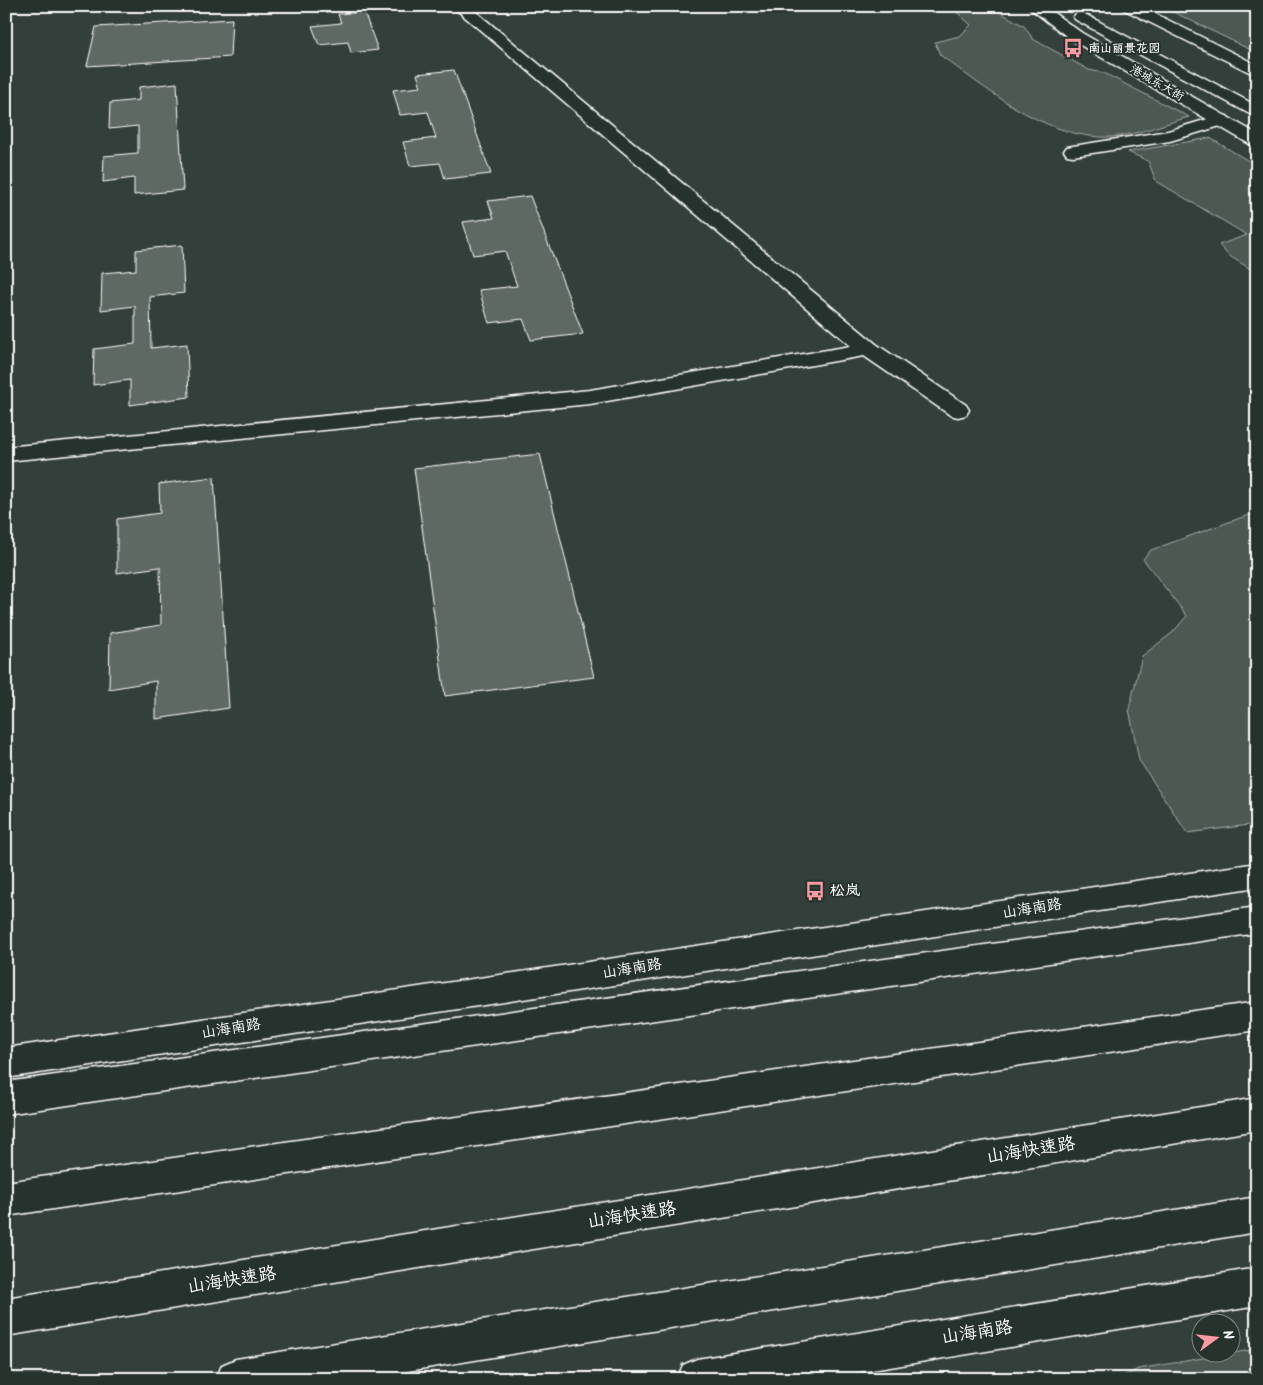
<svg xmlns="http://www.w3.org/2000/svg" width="1263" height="1385" font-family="Kalam,'LXGW WenKai TC',sans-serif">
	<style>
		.green { fill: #4d5853; stroke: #a6aca9 }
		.building { fill: #5f6964; stroke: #fff }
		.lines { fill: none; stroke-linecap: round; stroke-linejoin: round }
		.minor-casing { stroke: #fff; stroke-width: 3 }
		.highway-casing { stroke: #fff; stroke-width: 3 }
		.minor { fill: #26332d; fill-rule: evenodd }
		.highway { fill: #26332d; fill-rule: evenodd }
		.labels { text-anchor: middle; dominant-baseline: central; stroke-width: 4; stroke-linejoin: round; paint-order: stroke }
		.far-poi-label { font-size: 12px; font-weight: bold; fill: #fff; stroke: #26332d; text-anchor: start }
		.far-street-label { font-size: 12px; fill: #fff; stroke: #26332d }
		.poi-label { font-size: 15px; font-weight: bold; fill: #fff; stroke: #26332d; text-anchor: start }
		.street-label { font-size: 15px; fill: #fff; stroke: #26332d }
		.near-street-label { font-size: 18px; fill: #fff; stroke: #26332d }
	</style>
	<rect width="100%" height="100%" fill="#333f3a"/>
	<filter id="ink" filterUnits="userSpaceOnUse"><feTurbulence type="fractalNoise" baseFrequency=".02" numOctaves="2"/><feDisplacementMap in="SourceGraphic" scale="10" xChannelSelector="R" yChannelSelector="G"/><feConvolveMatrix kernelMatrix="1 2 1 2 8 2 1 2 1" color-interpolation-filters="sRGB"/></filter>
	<g filter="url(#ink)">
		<g class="green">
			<path d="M950 6H989L1024 26 1033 39 1089 70 1104 73 1189 117C1163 124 1127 139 1100 137 1041 134 986 89 940 55L935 42 960 36 971 25Z"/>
			<path d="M1161 6H1257V53Z"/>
			<path d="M1210 138 1257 166V273L1228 255 1219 245 1247 235 1156 181 1148 161 1128 152Z"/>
			<path d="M1257 512V824L1187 833 1139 760 1129 709 1142 656 1172 633 1187 616 1143 559 1151 550Z"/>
			<path d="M1257 1349V1379H1118L1138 1369Z"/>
		</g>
		<g class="building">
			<path d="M364 12 378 50 351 53 348 42 319 45 312 26 341 23 338 14Z"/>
			<path d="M232 19 230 57 87 66 96 27Z"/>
			<path d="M454 70 491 174 445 179 440 163 410 166 403 142 436 138 428 112 400 115 393 90 421 87 417 74Z"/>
			<path d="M177 83 183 190 134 195V178L103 182 104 156 138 153V126L109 129 110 103 139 100V87Z"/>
			<path d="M530 196 583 334 531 340 523 319 489 323 479 290 517 286 505 251 473 255 463 222 494 218 488 201Z"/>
			<path d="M182 245 184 293 150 297 151 348 187 344 189 397 130 405V380L93 385 94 349 135 344V306L101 310 102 273 136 270V250Z"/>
			<path d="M540 454 594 677 445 696 414 468Z"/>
			<path d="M214 477 229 708 156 719V681L109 689 110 633 161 625 160 567 117 573V519L160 513 159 484Z"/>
		</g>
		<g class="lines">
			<defs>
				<g id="minor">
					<path d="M452 6H469L876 344 966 405 969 410 966 415 958 417 950 415 864 356 590 404 6 461V447L590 390 851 346Z"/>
					<path d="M1221 115 1227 116 1230 120 1227 124 1170 141 1073 156 1067 155 1064 151 1067 147 1073 146 1168 131Z"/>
				</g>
				<g id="highway">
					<path d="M1027 6H1044L1082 33 1257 134V146L1251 145 1070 39Z"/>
					<path d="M1121 6H1140L1257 65V76L1123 9Z"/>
					<path d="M1081 12 1257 106V118L1076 20 1073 17 1076 14Z"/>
					<path d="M1257 863V887L6 1078V1048Z"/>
					<path d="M1257 907V933L6 1114V1082Z"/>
					<path d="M1257 1002V1030L6 1216V1182Z"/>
					<path d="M1257 1098V1130L6 1336V1298Z"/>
					<path d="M1257 1197V1232L359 1379H216L222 1365 236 1359Z"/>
					<path d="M1257 1268V1306L818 1379H677L683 1365 697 1359Z"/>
				</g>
			</defs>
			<use href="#minor" class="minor-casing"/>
			<use href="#highway" class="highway-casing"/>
			<use href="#minor" class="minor"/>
			<use href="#highway" class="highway"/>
		</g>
	</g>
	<defs>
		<symbol id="bus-bare" viewBox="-9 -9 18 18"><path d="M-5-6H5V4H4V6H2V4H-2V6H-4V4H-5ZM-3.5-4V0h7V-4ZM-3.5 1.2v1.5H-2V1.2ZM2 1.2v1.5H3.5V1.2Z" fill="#ff9aa2" stroke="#26332d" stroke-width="2.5" paint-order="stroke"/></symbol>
	</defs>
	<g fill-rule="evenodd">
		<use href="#bus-bare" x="1059" y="34" width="28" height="28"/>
		<use href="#bus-bare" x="801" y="877" width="28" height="28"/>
	</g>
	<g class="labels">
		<g class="far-poi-label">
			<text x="1088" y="48">南山丽景花园</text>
		</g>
		<g class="far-street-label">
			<text transform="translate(1157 83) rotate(30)">港城东大街</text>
		</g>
		<g class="poi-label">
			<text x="830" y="891">松岚</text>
		</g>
		<g class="street-label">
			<text transform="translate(1032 909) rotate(-9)">山海南路</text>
			<text transform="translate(632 969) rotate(-9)">山海南路</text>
			<text transform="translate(231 1029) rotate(-9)">山海南路</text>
		</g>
		<g class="near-street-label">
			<text transform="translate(1031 1151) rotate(-9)">山海快速路</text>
			<text transform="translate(632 1216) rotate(-9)">山海快速路</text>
			<text transform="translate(232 1281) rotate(-9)">山海快速路</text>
			<text transform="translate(977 1333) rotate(-9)">山海南路</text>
		</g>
	</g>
	<rect width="1263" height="1385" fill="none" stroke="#26332d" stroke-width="25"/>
	<rect x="12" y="12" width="1238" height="1360" fill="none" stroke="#fff" stroke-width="2" filter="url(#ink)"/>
	<g transform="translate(1216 1338) rotate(75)"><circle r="24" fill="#26332d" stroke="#7d8581"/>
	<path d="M0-4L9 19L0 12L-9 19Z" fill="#ff9aa2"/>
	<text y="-8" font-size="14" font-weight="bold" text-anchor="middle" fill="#ffffff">N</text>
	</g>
</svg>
